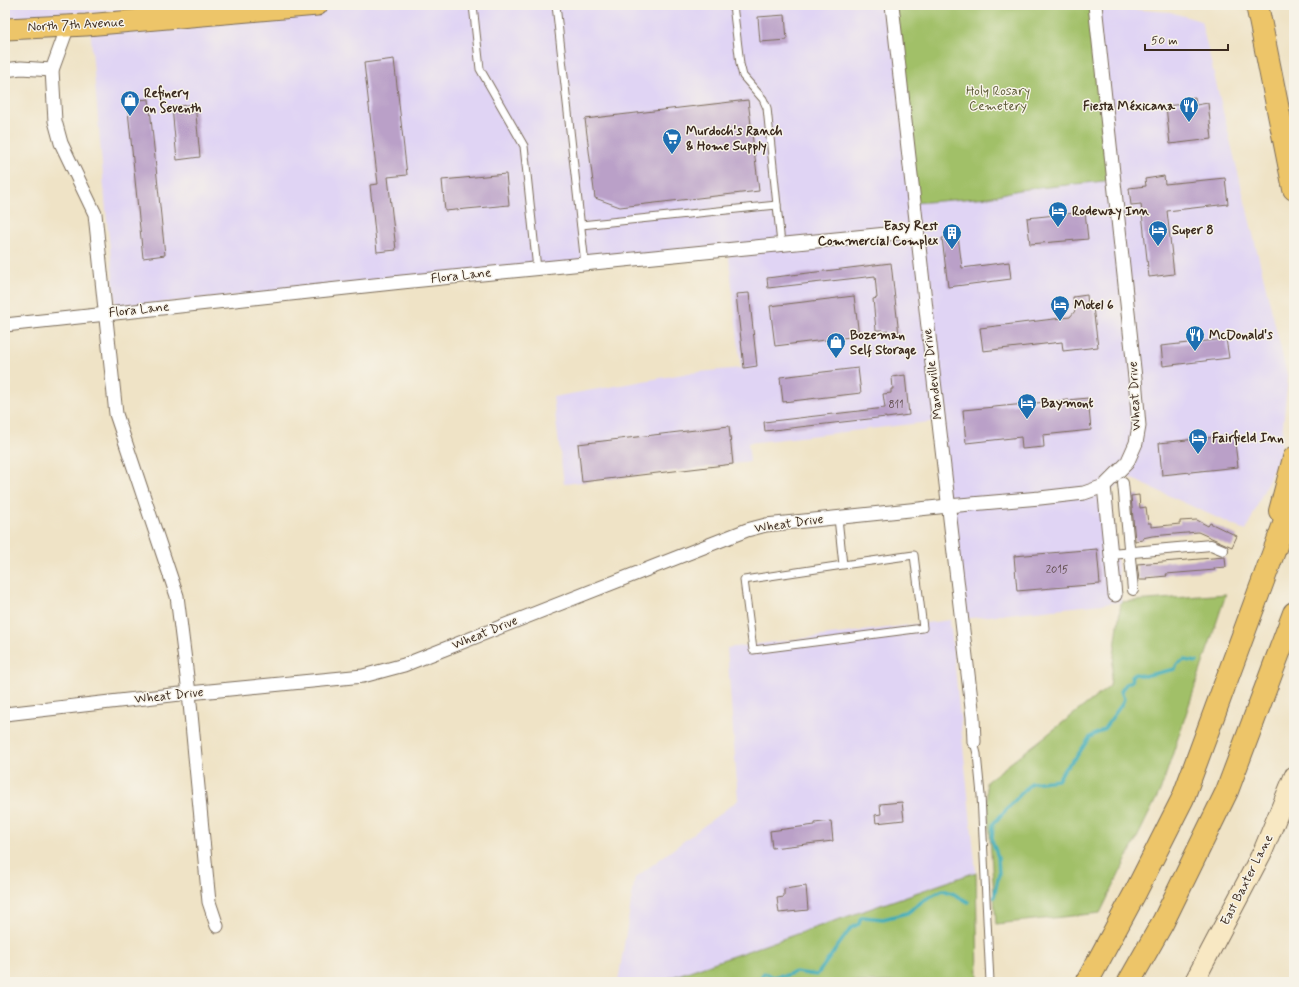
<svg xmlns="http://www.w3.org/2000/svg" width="1299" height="987" font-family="Mynerve,sans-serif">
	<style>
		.built { fill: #e0d4f4 }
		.green { fill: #a1c067; stroke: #6e7542 }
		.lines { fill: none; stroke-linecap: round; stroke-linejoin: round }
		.stream { stroke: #3babb8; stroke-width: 3.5 }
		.building { fill: #baa0c8 }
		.service-casing { stroke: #7a6b59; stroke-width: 9 }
		.pedestrian-casing { stroke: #7a6b59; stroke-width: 12 }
		.minor-casing { stroke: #7a6b59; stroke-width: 15 }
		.secondary-casing { stroke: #7a6b59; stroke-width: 21 }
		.primary-casing { stroke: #7a6b59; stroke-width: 23 }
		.motorway-casing { stroke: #7a6b59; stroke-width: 24 }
		.service { stroke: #fff; stroke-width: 7 }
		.pedestrian { stroke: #fff; stroke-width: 10 }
		.minor { stroke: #fff; stroke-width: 13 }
		.secondary { stroke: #f8e8c3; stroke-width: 19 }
		.primary { stroke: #edc569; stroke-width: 21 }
		.motorway { stroke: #edc569; stroke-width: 22 }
		.labels { text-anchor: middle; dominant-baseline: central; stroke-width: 3; stroke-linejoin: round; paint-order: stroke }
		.number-label { font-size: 11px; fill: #5b4848 }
		.street-label { font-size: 13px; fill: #3b2a1e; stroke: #f7f3e8 }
		.park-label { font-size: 13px; fill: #5a5734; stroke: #f7f3e8 }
		.poi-label { font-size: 13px; font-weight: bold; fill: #3b2a1e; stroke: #f7f3e8; text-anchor: start }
	</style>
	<rect width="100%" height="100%" fill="#f7f3e8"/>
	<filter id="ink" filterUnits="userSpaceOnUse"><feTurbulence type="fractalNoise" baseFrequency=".025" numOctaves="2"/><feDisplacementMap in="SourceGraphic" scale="8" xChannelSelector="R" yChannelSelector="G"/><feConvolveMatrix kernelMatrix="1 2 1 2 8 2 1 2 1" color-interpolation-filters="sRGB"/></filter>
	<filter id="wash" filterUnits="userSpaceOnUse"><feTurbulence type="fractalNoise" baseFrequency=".012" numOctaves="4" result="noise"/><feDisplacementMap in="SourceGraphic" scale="16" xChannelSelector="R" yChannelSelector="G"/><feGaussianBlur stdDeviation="0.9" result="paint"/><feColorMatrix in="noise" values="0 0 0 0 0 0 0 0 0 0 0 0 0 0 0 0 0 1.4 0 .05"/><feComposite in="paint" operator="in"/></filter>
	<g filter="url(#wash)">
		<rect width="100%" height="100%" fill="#efe3c6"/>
		<g class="built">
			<path d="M5 5H173L67 16 5 26Z"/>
			<path d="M314 5H892L989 197 1019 190 1095 7 1170 12 1201 21 1288 378 1280 454 1246 531 1126 476 1111 492 1121 602 961 619 938 421 748 443 750 462 564 484 553 397 689 373 741 368 728 250 158 303 116 305 106 211 90 27Z"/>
			<path d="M950 620 976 872 658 982H618L635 878 738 800 727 648Z"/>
		</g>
		<g class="green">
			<path d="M892 5H1095L1114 180 1019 190 989 197 914 203Z"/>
			<path d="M1226 594 1161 789 1100 913 996 924 986 782 1110 686 1121 602Z"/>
			<path d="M976 872 978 978 964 982H658Z"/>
		</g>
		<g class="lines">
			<g class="stream">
				<path d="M994 897 999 874 998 857 992 840 993 824 1031 783 1058 780 1065 768 1077 756 1090 737 1103 730 1122 704 1124 699 1121 691 1126 684 1132 681 1131 677 1135 674 1144 676 1175 669 1177 664 1185 660 1197 662"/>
				<path d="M757 982 764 973 774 977 780 975 784 976 795 972 817 975 851 928 859 924 860 919 863 917 883 919 907 913 924 900 943 890 954 894 968 902"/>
			</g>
		</g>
		<g id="blocks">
			<g class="building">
				<path d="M785 15 787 40 760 42 758 17Z"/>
				<path d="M394 59 407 175 388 177 396 250 377 252 370 185 378 184 364 63Z"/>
				<path d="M1195 97 1196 105 1208 103 1212 139 1170 144 1166 106 1183 104 1182 99Z"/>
				<path d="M149 99 165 255 143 258 127 101Z"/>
				<path d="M748 100 759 191 620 207 595 198 585 119Z"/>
				<path d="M195 104 200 157 177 160 172 107Z"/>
				<path d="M506 174 509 205 445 211 442 180Z"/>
				<path d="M1164 176 1165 184 1225 178 1228 204 1167 211 1174 274 1149 277 1141 204 1131 205 1129 188 1146 186 1145 179Z"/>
				<path d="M1085 212 1088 239 1030 244 1027 218Z"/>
				<path d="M958 236 962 268 1009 262 1011 279 948 287 942 238Z"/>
				<path d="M891 263 899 335 888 336V331L883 332V330H876L873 299 877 298 875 276 768 288 767 278Z"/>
				<path d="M749 293 757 366 744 368 736 294Z"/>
				<path d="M1087 295 1088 307H1093L1098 347 1063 351 1062 342 983 351 980 328 1070 317 1075 311 1073 297Z"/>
				<path d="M854 296 859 336 775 346 770 306Z"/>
				<path d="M1226 339 1229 358 1163 366 1161 346Z"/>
				<path d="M858 368 861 393 783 402 780 377Z"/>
				<path d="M905 375 909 415 886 418V417L765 431 764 422 885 408 883 394 891 393V389H893L892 377Z"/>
				<path d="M1088 398 1091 430 1043 435 1044 447 1022 449 1021 437 966 443 963 410Z"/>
				<path d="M729 426 733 464 582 482 578 444Z"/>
				<path d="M1234 435 1238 467 1162 475 1159 443Z"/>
				<path d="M1139 495 1140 508 1146 507 1148 523H1151V527L1180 524V521L1197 520 1208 526 1210 523 1237 536 1232 547 1198 532 1152 536 1143 538V540L1135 541 1131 496Z"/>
				<path d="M1097 549 1100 584 1017 591 1014 556Z"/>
				<path d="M1225 557 1226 567 1214 568 1215 570 1166 574 1167 576 1146 578 1147 580H1139L1137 564Z"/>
				<path d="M902 802 904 820 876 823 875 815 881 814 880 804Z"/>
				<path d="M831 821 833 841 772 848 770 831 815 825V823Z"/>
				<path d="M806 886 808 910 779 913 777 898 784 897V889Z"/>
			</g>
		</g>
	</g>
	<g filter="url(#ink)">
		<use href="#blocks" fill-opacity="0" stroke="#7a6b59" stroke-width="1"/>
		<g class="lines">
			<defs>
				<g id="service">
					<path d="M473 5 480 69 524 146 537 269"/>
					<path d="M556 5 585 264"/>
					<path d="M733 5 740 64 743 76 763 99 767 108 781 244"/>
					<path d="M581 225 777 205"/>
					<path d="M838 518 843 565 914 555 923 628 753 650 744 580 843 565"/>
					<path d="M974 742 977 754 981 795 990 982"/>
				</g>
				<g id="pedestrian">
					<path d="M1123 483 1133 590"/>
					<path d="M1111 554 1211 545 1223 550"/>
				</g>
				<g id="minor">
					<path d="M892 5 933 372 973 717 974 742"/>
					<path d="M68 26 52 70 55 121 61 143 95 214 116 414 177 596 189 693 209 902 217 926"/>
					<path d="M5 70 21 68 52 70"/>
					<path d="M5 325 402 282 917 231"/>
					<path d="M1104 486 1115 595"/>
					<path d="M5 714 189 693 363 676 404 665 747 530 766 525 948 506 1040 498 1084 493 1104 486 1127 463 1136 443 1139 426 1135 378 1095 5"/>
				</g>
				<path id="secondary" d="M1194 982 1263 851 1294 776"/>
				<path id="primary" d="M6 29 86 25 317 5"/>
				<g id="motorway">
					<path d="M1257 5 1294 189"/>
					<path d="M1280 511 1294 458"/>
					<path d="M1087 982 1135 893 1183 798 1294 497"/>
					<path d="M1129 982 1163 922 1227 791 1294 613"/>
				</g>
			</defs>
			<use href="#service" class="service-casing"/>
			<use href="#pedestrian" class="pedestrian-casing"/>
			<use href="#minor" class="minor-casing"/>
			<use href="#secondary" class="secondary-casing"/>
			<use href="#primary" class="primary-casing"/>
			<use href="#motorway" class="motorway-casing"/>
			<use href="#service" class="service"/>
			<use href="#pedestrian" class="pedestrian"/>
			<use href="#minor" class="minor"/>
			<use href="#secondary" class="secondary"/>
			<use href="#primary" class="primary"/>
			<use href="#motorway" class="motorway"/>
		</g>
	</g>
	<defs>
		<symbol id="shop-pin" viewBox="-11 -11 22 30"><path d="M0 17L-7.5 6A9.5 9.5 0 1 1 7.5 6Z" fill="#1f6fb2" stroke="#f7f3e8"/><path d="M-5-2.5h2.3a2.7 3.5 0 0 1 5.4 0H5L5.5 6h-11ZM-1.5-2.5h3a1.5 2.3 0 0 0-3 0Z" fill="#fff"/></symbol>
		<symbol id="restaurant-pin" viewBox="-11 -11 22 30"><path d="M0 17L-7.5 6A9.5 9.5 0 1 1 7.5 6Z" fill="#1f6fb2" stroke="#f7f3e8"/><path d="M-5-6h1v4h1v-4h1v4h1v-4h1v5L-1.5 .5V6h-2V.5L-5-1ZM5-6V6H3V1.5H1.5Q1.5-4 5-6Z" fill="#fff"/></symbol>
		<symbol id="supermarket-pin" viewBox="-11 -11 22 30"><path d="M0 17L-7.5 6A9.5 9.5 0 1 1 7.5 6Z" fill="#1f6fb2" stroke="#f7f3e8"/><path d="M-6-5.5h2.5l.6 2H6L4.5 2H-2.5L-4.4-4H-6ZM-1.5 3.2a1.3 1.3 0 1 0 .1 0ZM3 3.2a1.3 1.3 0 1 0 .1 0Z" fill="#fff"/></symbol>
		<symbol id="hotel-pin" viewBox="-11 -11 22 30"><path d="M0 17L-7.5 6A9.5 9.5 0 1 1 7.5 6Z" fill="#1f6fb2" stroke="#f7f3e8"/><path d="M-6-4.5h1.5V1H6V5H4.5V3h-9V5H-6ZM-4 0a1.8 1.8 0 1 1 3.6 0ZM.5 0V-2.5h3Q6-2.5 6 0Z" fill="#fff"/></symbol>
		<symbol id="building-pin" viewBox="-11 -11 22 30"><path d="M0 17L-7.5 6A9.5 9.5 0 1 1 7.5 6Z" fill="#1f6fb2" stroke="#f7f3e8"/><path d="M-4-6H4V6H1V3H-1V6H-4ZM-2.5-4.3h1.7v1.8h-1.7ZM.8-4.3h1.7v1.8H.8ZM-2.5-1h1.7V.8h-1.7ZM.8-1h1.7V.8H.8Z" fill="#fff"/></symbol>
	</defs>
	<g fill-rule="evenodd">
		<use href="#shop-pin" x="119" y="89" width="22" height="30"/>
		<use href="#restaurant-pin" x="1178" y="95" width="22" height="30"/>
		<use href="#supermarket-pin" x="661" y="127" width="22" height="30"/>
		<use href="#hotel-pin" x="1047" y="200" width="22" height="30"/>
		<use href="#hotel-pin" x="1147" y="219" width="22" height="30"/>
		<use href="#building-pin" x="941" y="222" width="22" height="30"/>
		<use href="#hotel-pin" x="1049" y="294" width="22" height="30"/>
		<use href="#restaurant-pin" x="1184" y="324" width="22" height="30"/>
		<use href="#shop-pin" x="825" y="331" width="22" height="30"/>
		<use href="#hotel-pin" x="1016" y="392" width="22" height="30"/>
		<use href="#hotel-pin" x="1187" y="427" width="22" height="30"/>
	</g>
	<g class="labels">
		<g class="number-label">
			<text x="896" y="405">811</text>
			<text x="1057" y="570">2015</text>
		</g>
		<g class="street-label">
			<text transform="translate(76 25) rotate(-3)">North 7th Avenue</text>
			<text transform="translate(461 276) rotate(-6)">Flora Lane</text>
			<text transform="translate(139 310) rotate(-6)">Flora Lane</text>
			<text transform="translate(933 374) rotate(-97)">Mandeville Drive</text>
			<text transform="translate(1135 396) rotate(-93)">Wheat Drive</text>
			<text transform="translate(789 524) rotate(-8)">Wheat Drive</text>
			<text transform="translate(485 633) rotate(-22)">Wheat Drive</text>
			<text transform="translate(169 696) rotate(-6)">Wheat Drive</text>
			<text transform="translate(1247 880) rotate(-63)">East Baxter Lane</text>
		</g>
		<g class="park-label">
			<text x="998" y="91">Holy Rosary<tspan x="998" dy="15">Cemetery</tspan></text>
		</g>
		<g class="poi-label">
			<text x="144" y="93">Refinery<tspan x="144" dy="15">on Seventh</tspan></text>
			<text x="1175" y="106" text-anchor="end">Fiesta Méxicana</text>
			<text x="686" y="131">Murdoch's Ranch<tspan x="686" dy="15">&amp; Home Supply</tspan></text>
			<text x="1072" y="211">Rodeway Inn</text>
			<text x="938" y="226" text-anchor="end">Easy Rest<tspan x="938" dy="15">Commercial Complex</tspan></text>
			<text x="1172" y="230">Super 8</text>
			<text x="1074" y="305">Motel 6</text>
			<text x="850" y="335">Bozeman<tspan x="850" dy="15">Self Storage</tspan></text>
			<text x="1209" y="335">McDonald's</text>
			<text x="1041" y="403">Baymont</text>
			<text x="1212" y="438">Fairfield Inn</text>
		</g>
	</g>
	<rect width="1299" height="987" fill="none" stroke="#f7f3e8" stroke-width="20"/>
	<path d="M1145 44v6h83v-6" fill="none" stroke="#3b2a1e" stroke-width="2"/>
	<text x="1151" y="44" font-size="12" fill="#3b2a1e" stroke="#f7f3e8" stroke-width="3" paint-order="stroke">50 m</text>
</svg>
